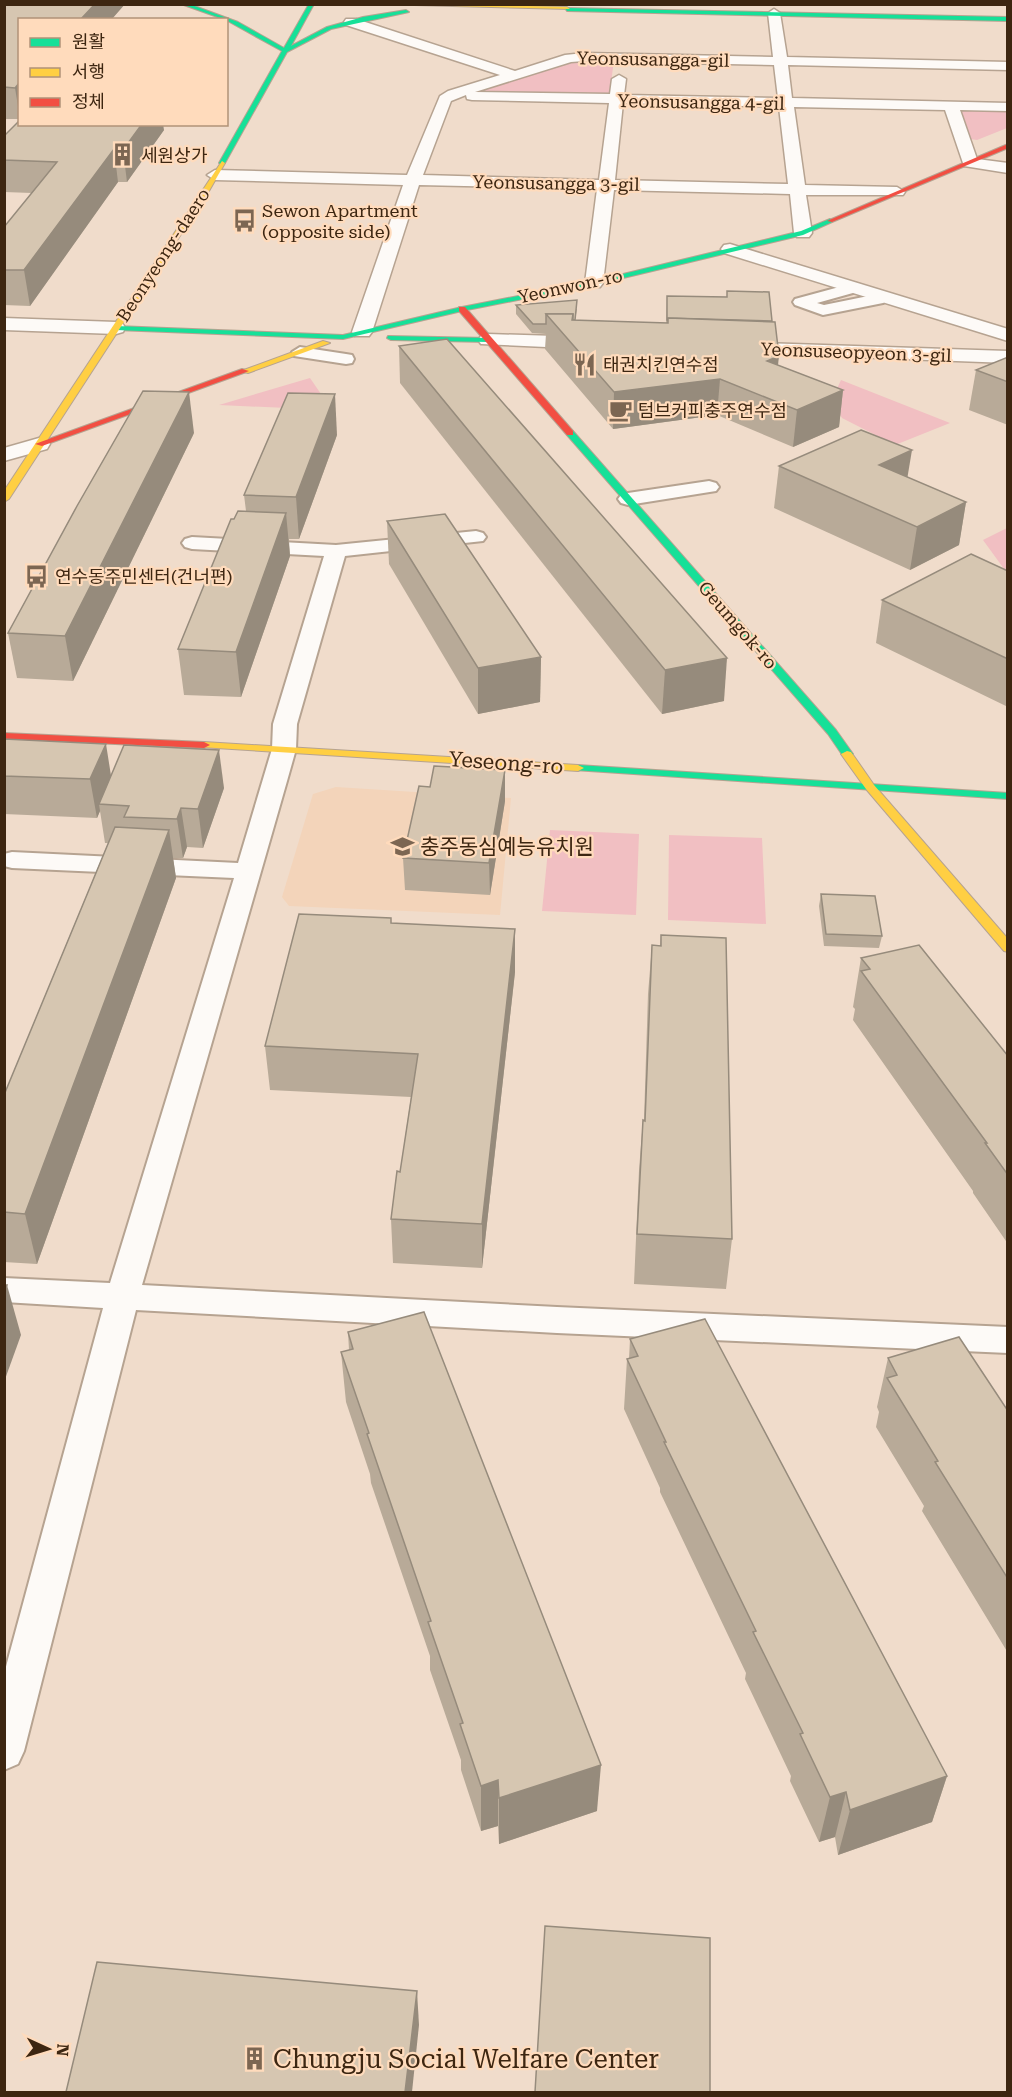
<svg xmlns="http://www.w3.org/2000/svg" width="1012" height="2097" font-family="'Roboto Serif','Noto Sans KR',serif">
	<style>
		.built { fill: #f3d4ba }
		.green { fill: #f1bfc2 }
		.lines { fill: none; stroke-linecap: round; stroke-linejoin: round }
		.lane-casing { stroke: #b6a391; stroke-width: 4 }
		.street-casing { stroke: #b6a391; stroke-width: 3 }
		.fast-casing { stroke: #b6a391; stroke-width: 2 }
		.slow-casing { stroke: #b6a391; stroke-width: 2 }
		.jam-casing { stroke: #b6a391; stroke-width: 2 }
		.lane { fill: #fdfaf7; fill-rule: evenodd }
		.street { fill: #fdfaf7; fill-rule: evenodd }
		.fast { fill: #16e098; fill-rule: evenodd }
		.slow { fill: #ffcf43; fill-rule: evenodd }
		.jam { fill: #f24e42; fill-rule: evenodd }
		.wall { fill: #b8aa98 }
		.shaded-wall { fill: #968b7c }
		.building { fill: #d6c6b1; stroke: #968b7c; stroke-width: 1.5 }
		.labels { text-anchor: middle; dominant-baseline: central; stroke-width: 4.5; stroke-linejoin: round; paint-order: stroke }
		.far-street-label { font-size: 18px; fill: #3d2611; stroke: #ffdbbc }
		.far-poi-label { font-size: 18px; fill: #3d2611; stroke: #ffdbbc; text-anchor: start }
		.street-label { font-size: 21px; fill: #3d2611; stroke: #ffdbbc }
		.poi-label { font-size: 21px; fill: #3d2611; stroke: #ffdbbc; text-anchor: start }
		.near-poi-label { font-size: 26px; fill: #3d2611; stroke: #ffdbbc; text-anchor: start }
	</style>
	<rect width="100%" height="100%" fill="#f0dccb"/>
	<path class="built" d="M336 787 511 798 500 915 289 906 282 897 313 794Z"/>
	<g class="green">
		<path d="M574 59 614 60 609 98 491 95 481 88Z"/>
		<path d="M973 110H1007V128L977 140 970 139 961 111Z"/>
		<path d="M310 378 332 410 219 405Z"/>
		<path d="M841 380 950 423 895 445 842 418 833 404 835 393Z"/>
		<path d="M1007 528V573L983 540Z"/>
		<path d="M550 830 639 834 636 915 542 911Z"/>
		<path d="M669 835 762 838 766 924 668 920Z"/>
	</g>
	<g class="lines">
		<defs>
			<g id="lane">
				<path d="M854 283 860 285 862 288 860 291 817 303 824 305 883 293 891 298 883 303 823 315 795 305 793 302 795 299Z"/>
				<path d="M300 347 346 354 352 355 354 359 352 363 346 364 294 356 292 352Z"/>
				<path d="M709 481 716 483 719 487 716 491 628 505 621 503 618 499 621 495 628 493Z"/>
				<path d="M476 531 483 533 486 537 483 541 345 556 297 724 296 749 287 781 142 1285 557 1307 1008 1327V1353L557 1333 136 1310 24 1751 18 1764 4 1770V1674L103 1308 4 1302V1278L110 1283 234 878 12 868 4 866V854L12 852 238 863 272 749 273 724 324 556 192 549 185 547 182 543 185 539 192 537 336 545Z"/>
			</g>
			<g id="street">
				<path d="M774 9 780 13 787 57 1008 62V70L788 65 792 98 1008 103V111L960 110 977 159 1008 163V173L964 166 945 110 794 107 805 185 897 187 905 192 903 195H806L812 233 809 237H797L794 233 790 194 614 190 603 283 600 287H588L585 283 597 189 419 185 372 332 369 336H355L352 332 403 185 215 180 207 175 215 170 407 175 440 96 448 91 500 75 346 25 344 22 346 19H356L515 71 565 55 584 53 773 57 768 13ZM584 61 774 65 778 98 624 95 626 79 619 75 612 79 610 94 475 92 571 62ZM466 95 467 99 472 100 609 103 599 180 423 175 451 101ZM623 103 779 107 788 184 615 180Z"/>
				<path d="M730 244 1008 329V341L724 253 721 249 724 245Z"/>
				<path d="M4 318 116 322 123 324 125 328 123 332 116 334 4 330Z"/>
				<path d="M488 334 589 337 596 339 599 343 596 347 589 349 481 344 478 340 481 336Z"/>
				<path d="M733 342 1008 351V363L726 352 723 348 726 344Z"/>
				<path d="M39 438 47 439 50 444 47 449 4 461V448Z"/>
			</g>
			<g id="fast">
				<path d="M181 4H189L238 22 284 48 309 4H314L291 46 327 27 363 17 406 10 409 12 331 29 287 52 225 163 222 165 219 163 282 51 226 20Z"/>
				<path d="M565 8 1008 17V21L567 11Z"/>
				<path d="M830 219 832 222 803 235 594 285 462 311 343 339 116 330 112 328 116 326 343 335 462 307 594 281 801 231Z"/>
				<path d="M388 336 488 338 492 340 488 342 391 340 387 338Z"/>
				<path d="M567 431H573L836 730 853 754 851 756H843L828 734 567 435Z"/>
				<path d="M578 765 1008 793V799L574 770 572 768Z"/>
			</g>
			<g id="slow">
				<path d="M456 4 567 7 570 9 376 4Z"/>
				<path d="M222 161 225 163 209 191 9 499 4 502V491Z"/>
				<path d="M323 341 330 343 248 373 241 371Z"/>
				<path d="M204 742 578 765 584 768 578 771 200 747 198 745Z"/>
				<path d="M847 751 851 752 874 785 1008 939V952L1004 951 866 789 841 754Z"/>
			</g>
			<g id="jam">
				<path d="M1008 144V148L832 222 827 221Z"/>
				<path d="M459 307H465L573 431V435H567L459 311Z"/>
				<path d="M242 369 249 371 42 446 35 444Z"/>
				<path d="M4 733 204 742 210 745 204 748 4 739Z"/>
			</g>
		</defs>
		<use href="#lane" class="lane-casing"/>
		<use href="#street" class="street-casing"/>
		<use href="#fast" class="fast-casing"/>
		<use href="#slow" class="slow-casing"/>
		<use href="#jam" class="jam-casing"/>
		<use href="#lane" class="lane"/>
		<use href="#street" class="street"/>
		<use href="#fast" class="fast"/>
		<use href="#slow" class="slow"/>
		<use href="#jam" class="jam"/>
	</g>
	<g class="wall">
		<path d="M4 4H125L111 20H20V119H4Z"/>
		<path d="M164 130 127 182H118L30 306 4 305V227L32 193 4 192V136Z"/>
		<path d="M727 291 772 321 778 365 843 390 839 427 793 447 717 415 613 429 545 349 546 334 532 333 516 314V305L577 309 575 320 666 323 667 296 727 297Z"/>
		<path d="M399 346 724 701 662 714 400 383Z"/>
		<path d="M1008 357V425L969 410 976 370Z"/>
		<path d="M194 433 73 681 17 678 8 633Z"/>
		<path d="M337 435 299 539H289L290 556 241 697 184 695 178 649 234 519 246 511 244 495Z"/>
		<path d="M779 466 908 478 966 502 959 545 910 570 774 508Z"/>
		<path d="M387 521 541 657 540 702 478 714 389 564Z"/>
		<path d="M1008 571V707L876 643 882 600Z"/>
		<path d="M4 739 111 775 224 788 203 848 187 847 183 858H173L176 878 37 1264 4 1262V1095L108 843H105L100 811 97 818 4 814Z"/>
		<path d="M505 770V801L490 895 405 890 403 858 430 787Z"/>
		<path d="M821 894 882 936 879 948 824 946 819 906Z"/>
		<path d="M392 923 515 929V972L482 1268 393 1263 391 1219 400 1172 411 1097 270 1090 265 1046Z"/>
		<path d="M661 935 732 1239 726 1289 634 1284 639 1170 643 1120H644L648 994 652 945 660 946Z"/>
		<path d="M861 958 1008 1056V1244L973 1193V1191L853 1020 855 1009 853 1007Z"/>
		<path d="M348 1332 597 1811 499 1844 498 1826 481 1831 461 1770V1760L430 1670V1656L371 1483 370 1474 346 1402 341 1352 349 1350Z"/>
		<path d="M630 1339 947 1776 932 1822 838 1855 835 1837 819 1842 790 1781 791 1776 745 1679 746 1673 660 1492V1488L624 1409 627 1359H629Z"/>
		<path d="M888 1358 1008 1411V1653L922 1511 924 1506 876 1427 879 1412 877 1407Z"/>
	</g>
	<g class="shaded-wall">
		<path d="M95 4H125L111 20H80Z"/>
		<path d="M20 82V118L15 88Z"/>
		<path d="M142 124H163L164 130 127 182 123 150Z"/>
		<path d="M114 149 118 182 30 306 24 270Z"/>
		<path d="M779 356 775 392 767 361Z"/>
		<path d="M720 379 717 415 613 429 614 392Z"/>
		<path d="M843 390 839 427 793 447 797 410Z"/>
		<path d="M189 392 194 433 73 681 65 636Z"/>
		<path d="M335 394 337 435 299 539 296 497Z"/>
		<path d="M912 450 905 492 879 465Z"/>
		<path d="M966 502 959 545 910 570 917 527Z"/>
		<path d="M286 513 290 556 241 697 236 652Z"/>
		<path d="M541 657 540 702 478 714V668Z"/>
		<path d="M727 658 724 701 662 714 665 670Z"/>
		<path d="M106 744 112 782 99 804 100 811 97 818 90 779Z"/>
		<path d="M219 750 224 788 203 848 198 809Z"/>
		<path d="M505 770V801L490 895 489 863Z"/>
		<path d="M181 808 187 847 183 858 177 819Z"/>
		<path d="M169 830 176 878 37 1264 25 1214Z"/>
		<path d="M515 929V972L482 1268V1224Z"/>
		<path d="M7 1285 21 1335 4 1382V1293Z"/>
		<path d="M601 1765 597 1811 499 1844V1798Z"/>
		<path d="M947 1776 932 1822 838 1855 850 1810Z"/>
		<path d="M498 1780V1826L481 1831V1786Z"/>
		<path d="M846 1792 835 1837 819 1842 830 1797Z"/>
		<path d="M417 1991 419 2025 412 2092H405Z"/>
	</g>
	<g class="building">
		<path d="M4 4H95L80 20H20V82L15 88 4 87Z"/>
		<path d="M20 120V124H142L123 150 114 149 24 270H4V227L57 162 4 160V136Z"/>
		<path d="M727 291 769 292 772 321 668 318V320H667V296L727 297Z"/>
		<path d="M577 300 575 320H573V314H546V324H533L516 305Z"/>
		<path d="M546 314H573L572 320 668 323V318L775 322 779 356 767 361 843 390 797 410 720 379 614 392Z"/>
		<path d="M447 339 727 658 665 670 399 346Z"/>
		<path d="M1008 357V382L976 370Z"/>
		<path d="M143 391 189 392 65 636 8 633 77 506Z"/>
		<path d="M288 393 335 394 296 497 244 495Z"/>
		<path d="M861 430 912 450 879 465 966 502 917 527 779 466Z"/>
		<path d="M238 511 286 513 236 652 178 649 231 519H234Z"/>
		<path d="M445 514 541 657 478 668 387 521Z"/>
		<path d="M971 554 1008 571V659L882 600Z"/>
		<path d="M4 739 106 744 90 779 4 776Z"/>
		<path d="M124 745 219 750 198 809 181 808 177 819 124 817 129 806 99 804Z"/>
		<path d="M434 766 505 770 489 863 403 858 419 786 430 787Z"/>
		<path d="M115 827 169 830 25 1214 4 1212V1095Z"/>
		<path d="M821 894 875 896 882 936 826 934Z"/>
		<path d="M299 914 391 918V923L515 929 482 1224 391 1219 397 1171 400 1172 418 1054 265 1046Z"/>
		<path d="M661 935 726 938 732 1239 637 1234 643 1120 645 1121 652 945 661 946Z"/>
		<path d="M919 945 1008 1056V1175L985 1143H987L861 971 870 969 861 958Z"/>
		<path d="M4 1285H7L4 1293Z"/>
		<path d="M424 1312 601 1765 499 1798 498 1780 481 1786 460 1724 463 1723 428 1622 431 1621 367 1434 369 1433 341 1352 353 1349 348 1332Z"/>
		<path d="M705 1319 947 1776 850 1810 846 1792 830 1797 800 1734 803 1733 753 1632 756 1631 664 1442H666L627 1359 638 1356 630 1339Z"/>
		<path d="M959 1337 1008 1411V1579L935 1462 938 1461 887 1378 897 1375 888 1358Z"/>
		<path d="M545 1926 710 1938V2092H535Z"/>
		<path d="M97 1962 417 1991 405 2092H66Z"/>
	</g>
	<defs>
		<symbol id="building-bare" viewBox="-9 -9 18 18"><path d="M-4-6H4V6H1V3H-1V6H-4ZM-2.5-4.3h1.7v1.8h-1.7ZM.8-4.3h1.7v1.8H.8ZM-2.5-1h1.7V.8h-1.7ZM.8-1h1.7V.8H.8Z" fill="#7c6652" stroke="#ffdbbc" stroke-width="2.5" paint-order="stroke"/></symbol>
		<symbol id="bus-bare" viewBox="-9 -9 18 18"><path d="M-5-6H5V4H4V6H2V4H-2V6H-4V4H-5ZM-3.5-4V0h7V-4ZM-3.5 1.2v1.5H-2V1.2ZM2 1.2v1.5H3.5V1.2Z" fill="#7c6652" stroke="#ffdbbc" stroke-width="2.5" paint-order="stroke"/></symbol>
		<symbol id="restaurant-bare" viewBox="-9 -9 18 18"><path d="M-5-6h1v4h1v-4h1v4h1v-4h1v5L-1.5 .5V6h-2V.5L-5-1ZM5-6V6H3V1.5H1.5Q1.5-4 5-6Z" fill="#7c6652" stroke="#ffdbbc" stroke-width="2.5" paint-order="stroke"/></symbol>
		<symbol id="cafe-bare" viewBox="-9 -9 18 18"><path d="M-5.5-4.5H6V0H3Q3 3.5 0 3.5H-2.5Q-5.5 3.5-5.5 0ZM3-3.2v2h1.7v-2ZM-6 4.5H4V6H-6Z" fill="#7c6652" stroke="#ffdbbc" stroke-width="2.5" paint-order="stroke"/></symbol>
		<symbol id="school-bare" viewBox="-9 -9 18 18"><path d="M0-5L7-2L0 1L-7-2ZM-4 1L0 2.5L4 1V4Q0 6-4 4Z" fill="#7c6652" stroke="#ffdbbc" stroke-width="2.5" paint-order="stroke"/></symbol>
	</defs>
	<g fill-rule="evenodd">
		<use href="#building-bare" x="106" y="138" width="33" height="33"/>
		<use href="#bus-bare" x="228" y="204" width="33" height="33"/>
		<use href="#restaurant-bare" x="568" y="348" width="33" height="33"/>
		<use href="#cafe-bare" x="604" y="394" width="33" height="33"/>
		<use href="#bus-bare" x="20" y="560" width="33" height="33"/>
		<use href="#school-bare" x="386" y="830" width="33" height="33"/>
		<use href="#building-bare" x="238" y="2042" width="33" height="33"/>
	</g>
	<g class="labels">
		<g class="far-street-label">
			<text transform="translate(653 59) rotate(1)">Yeonsusangga-gil</text>
			<text transform="translate(701 102) rotate(1)">Yeonsusangga 4-gil</text>
			<text transform="translate(556 183) rotate(1)">Yeonsusangga 3-gil</text>
			<text transform="translate(163 255) rotate(-57)">Beonyeong-daero</text>
			<text transform="translate(570 286) rotate(-12)">Yeonwon-ro</text>
			<text transform="translate(856 352) rotate(2)">Yeonsuseopyeon 3-gil</text>
			<text transform="translate(738 625) rotate(49)">Geumgok-ro</text>
		</g>
		<g class="far-poi-label">
			<text x="141" y="155">세원상가</text>
			<text x="262" y="210">Sewon Apartment<tspan x="262" dy="21">(opposite side)</tspan></text>
			<text x="603" y="364">태권치킨연수점</text>
			<text x="638" y="410">텀브커피충주연수점</text>
			<text x="55" y="576">연수동주민센터(건너편)</text>
		</g>
		<g class="street-label">
			<text transform="translate(506 763) rotate(4)">Yeseong-ro</text>
		</g>
		<g class="poi-label">
			<text x="420" y="847">충주동심예능유치원</text>
		</g>
		<g class="near-poi-label">
			<text x="273" y="2059">Chungju Social Welfare Center</text>
		</g>
	</g>
	<rect width="1012" height="2097" fill="none" stroke="#3d2611" stroke-width="12"/>
	<rect x="18" y="18" width="210" height="108" fill="#ffdbbc" stroke="#b19378" stroke-width="1.5"/>
	<rect x="30" y="38" width="30" height="9" fill="#16e098" stroke="#b19378" stroke-width="1.5"/>
	<text x="72" y="48" font-size="18" fill="#3d2611">원활</text>
	<rect x="30" y="68" width="30" height="9" fill="#ffcf43" stroke="#b19378" stroke-width="1.5"/>
	<text x="72" y="78" font-size="18" fill="#3d2611">서행</text>
	<rect x="30" y="98" width="30" height="9" fill="#f24e42" stroke="#b19378" stroke-width="1.5"/>
	<text x="72" y="108" font-size="18" fill="#3d2611">정체</text>
	<g transform="translate(48 2049) rotate(94)" stroke="#ffdbbc" stroke-width="4.5" paint-order="stroke">
	<path d="M0-4.5L10 22L0 15L-10 22Z" fill="#3d2611"/>
	<text y="-9" font-size="16" font-weight="bold" text-anchor="middle" fill="#3d2611">N</text>
	</g>
</svg>
